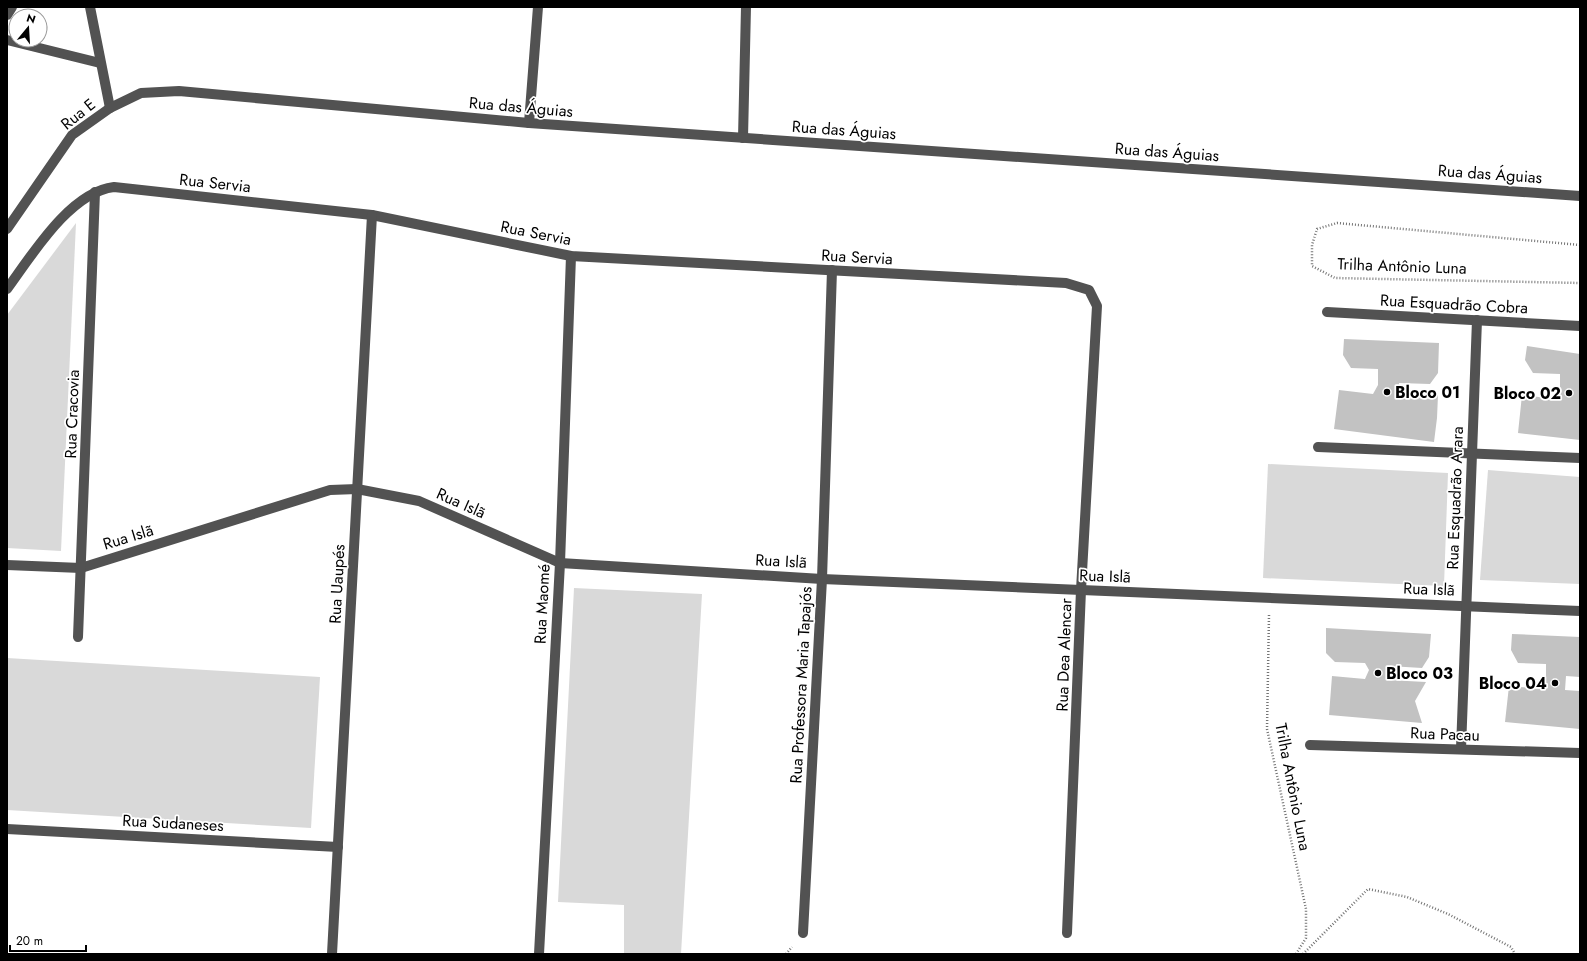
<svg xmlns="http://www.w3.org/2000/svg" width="1587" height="961" font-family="Jost,sans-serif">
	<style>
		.green { fill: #d9d9d9 }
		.building { fill: #c2c2c2 }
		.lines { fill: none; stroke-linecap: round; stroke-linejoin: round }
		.path { stroke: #747474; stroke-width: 2.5; stroke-dasharray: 1 2; stroke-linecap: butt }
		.minor { stroke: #525252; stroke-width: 10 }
		.poi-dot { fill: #000; stroke: #fff; stroke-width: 1.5 }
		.labels { text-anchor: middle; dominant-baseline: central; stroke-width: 3.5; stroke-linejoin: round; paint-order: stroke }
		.street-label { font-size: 16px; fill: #000; stroke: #fff }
		.poi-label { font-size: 16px; font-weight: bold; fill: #000; stroke: #fff; text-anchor: start }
	</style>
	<rect width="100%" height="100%" fill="#fff"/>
	<g class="green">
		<path d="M76 223 61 551 7 548V315Z"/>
		<path d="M1268 464 1448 473 1444 586 1263 578Z"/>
		<path d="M1488 470 1580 477V584L1480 580Z"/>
		<path d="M574 588 702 594 681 954H624V905L558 902Z"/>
		<path d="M7 658 320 677 311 828 7 810Z"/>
	</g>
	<g class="building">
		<path d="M1344 339 1439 343 1438 373 1430 384 1399 383V394L1438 395 1437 418 1434 442 1334 429 1339 390 1373 394 1378 385V369L1351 368 1343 355Z"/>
		<path d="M1527 346 1580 354V440L1518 433 1522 395 1556 399 1560 390V374L1533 373 1525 360Z"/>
		<path d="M1326 628 1431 634 1429 657 1422 668 1389 666 1388 680 1426 682 1415 701 1422 723 1329 715 1332 676 1365 679 1369 670 1365 663 1335 662 1326 653Z"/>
		<path d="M1512 634 1580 637V677L1566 676 1565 690 1580 691V729L1505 722 1509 686 1542 689 1546 680V664L1518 663 1511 650Z"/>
	</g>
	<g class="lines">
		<g class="path">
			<path d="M1580 245 1337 223 1317 229 1312 245V266L1335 278 1580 283"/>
			<path d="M1269 615 1267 729 1306 909V938L1296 954"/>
			<path d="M786 954 792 947"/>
			<path d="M1303 954 1368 889 1407 897 1448 914 1511 947 1515 954"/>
		</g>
		<g class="minor">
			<path d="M90 7 110 108"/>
			<path d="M7 15 12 7"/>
			<path d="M7 40 100 63"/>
			<path d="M529 123 538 7"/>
			<path d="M743 138 746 7"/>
			<path d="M7 229 72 135 110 108 141 93 179 91 529 123 1580 196"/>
			<path d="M7 289C32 255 70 192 114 187L372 215 571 256 1066 283 1089 290 1097 306 1081 590 1067 933"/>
			<path d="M1327 312 1580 326"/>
			<path d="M1318 447 1580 458"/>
			<path d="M7 565 81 568 330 490 357 489 419 501 560 563 822 579 1580 611"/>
			<path d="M78 637 95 192"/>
			<path d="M1310 745 1580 753"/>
			<path d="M1461 749 1477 320"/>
			<path d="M7 829 338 847"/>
			<path d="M803 933 822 579 832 270"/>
			<path d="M332 954 372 215"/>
			<path d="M539 954 560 563 571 256"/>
		</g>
	</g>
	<g class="poi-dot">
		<circle cx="1387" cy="392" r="4"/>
		<circle cx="1569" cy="393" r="4"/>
		<circle cx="1378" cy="673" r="4"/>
		<circle cx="1555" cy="683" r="4"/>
	</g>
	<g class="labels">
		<g class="street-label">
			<text transform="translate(521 107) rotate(5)">Rua das Águias</text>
			<text transform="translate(78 114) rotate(-39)">Rua E</text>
			<text transform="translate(844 130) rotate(4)">Rua das Águias</text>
			<text transform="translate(1167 152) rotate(4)">Rua das Águias</text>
			<text transform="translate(1490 174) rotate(4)">Rua das Águias</text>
			<text transform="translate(215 183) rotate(6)">Rua Servia</text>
			<text transform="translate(536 233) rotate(11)">Rua Servia</text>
			<text transform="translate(857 257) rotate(3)">Rua Servia</text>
			<text transform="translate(1402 266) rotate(2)">Trilha Antônio Luna</text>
			<text transform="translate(1454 304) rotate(3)">Rua Esquadrão Cobra</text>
			<text transform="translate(72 414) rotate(-88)">Rua Cracovia</text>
			<text transform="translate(1455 498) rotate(-88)">Rua Esquadrão Arara</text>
			<text transform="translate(461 503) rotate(24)">Rua Islã</text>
			<text transform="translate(128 537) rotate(-17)">Rua Islã</text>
			<text transform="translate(781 561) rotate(3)">Rua Islã</text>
			<text transform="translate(1105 576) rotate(2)">Rua Islã</text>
			<text transform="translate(337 584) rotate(-87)">Rua Uaupés</text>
			<text transform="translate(1429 589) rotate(2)">Rua Islã</text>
			<text transform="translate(542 604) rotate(-87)">Rua Maomé</text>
			<text transform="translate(1064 655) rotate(-88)">Rua Dea Alencar</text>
			<text transform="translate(801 685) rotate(-87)">Rua Professora Maria Tapajós</text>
			<text transform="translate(1445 734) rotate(2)">Rua Pacau</text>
			<text transform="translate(1293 787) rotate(79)">Trilha Antônio Luna</text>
			<text transform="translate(173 823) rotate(3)">Rua Sudaneses</text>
		</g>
		<g class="poi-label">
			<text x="1395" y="392">Bloco 01</text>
			<text x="1561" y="393" text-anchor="end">Bloco 02</text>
			<text x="1386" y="673">Bloco 03</text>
			<text x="1547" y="683" text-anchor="end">Bloco 04</text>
		</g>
	</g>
	<rect width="1587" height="961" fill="none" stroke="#000000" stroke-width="16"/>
	<g transform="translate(28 28) rotate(18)"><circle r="19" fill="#ffffff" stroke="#999999"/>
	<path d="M0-3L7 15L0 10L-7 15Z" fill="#000000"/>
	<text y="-6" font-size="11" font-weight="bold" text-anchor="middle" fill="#000000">N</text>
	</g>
	<path d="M10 945v6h76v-6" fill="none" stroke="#000000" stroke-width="2"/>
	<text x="16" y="945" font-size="12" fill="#000000" stroke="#ffffff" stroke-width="3" paint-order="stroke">20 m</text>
</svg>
